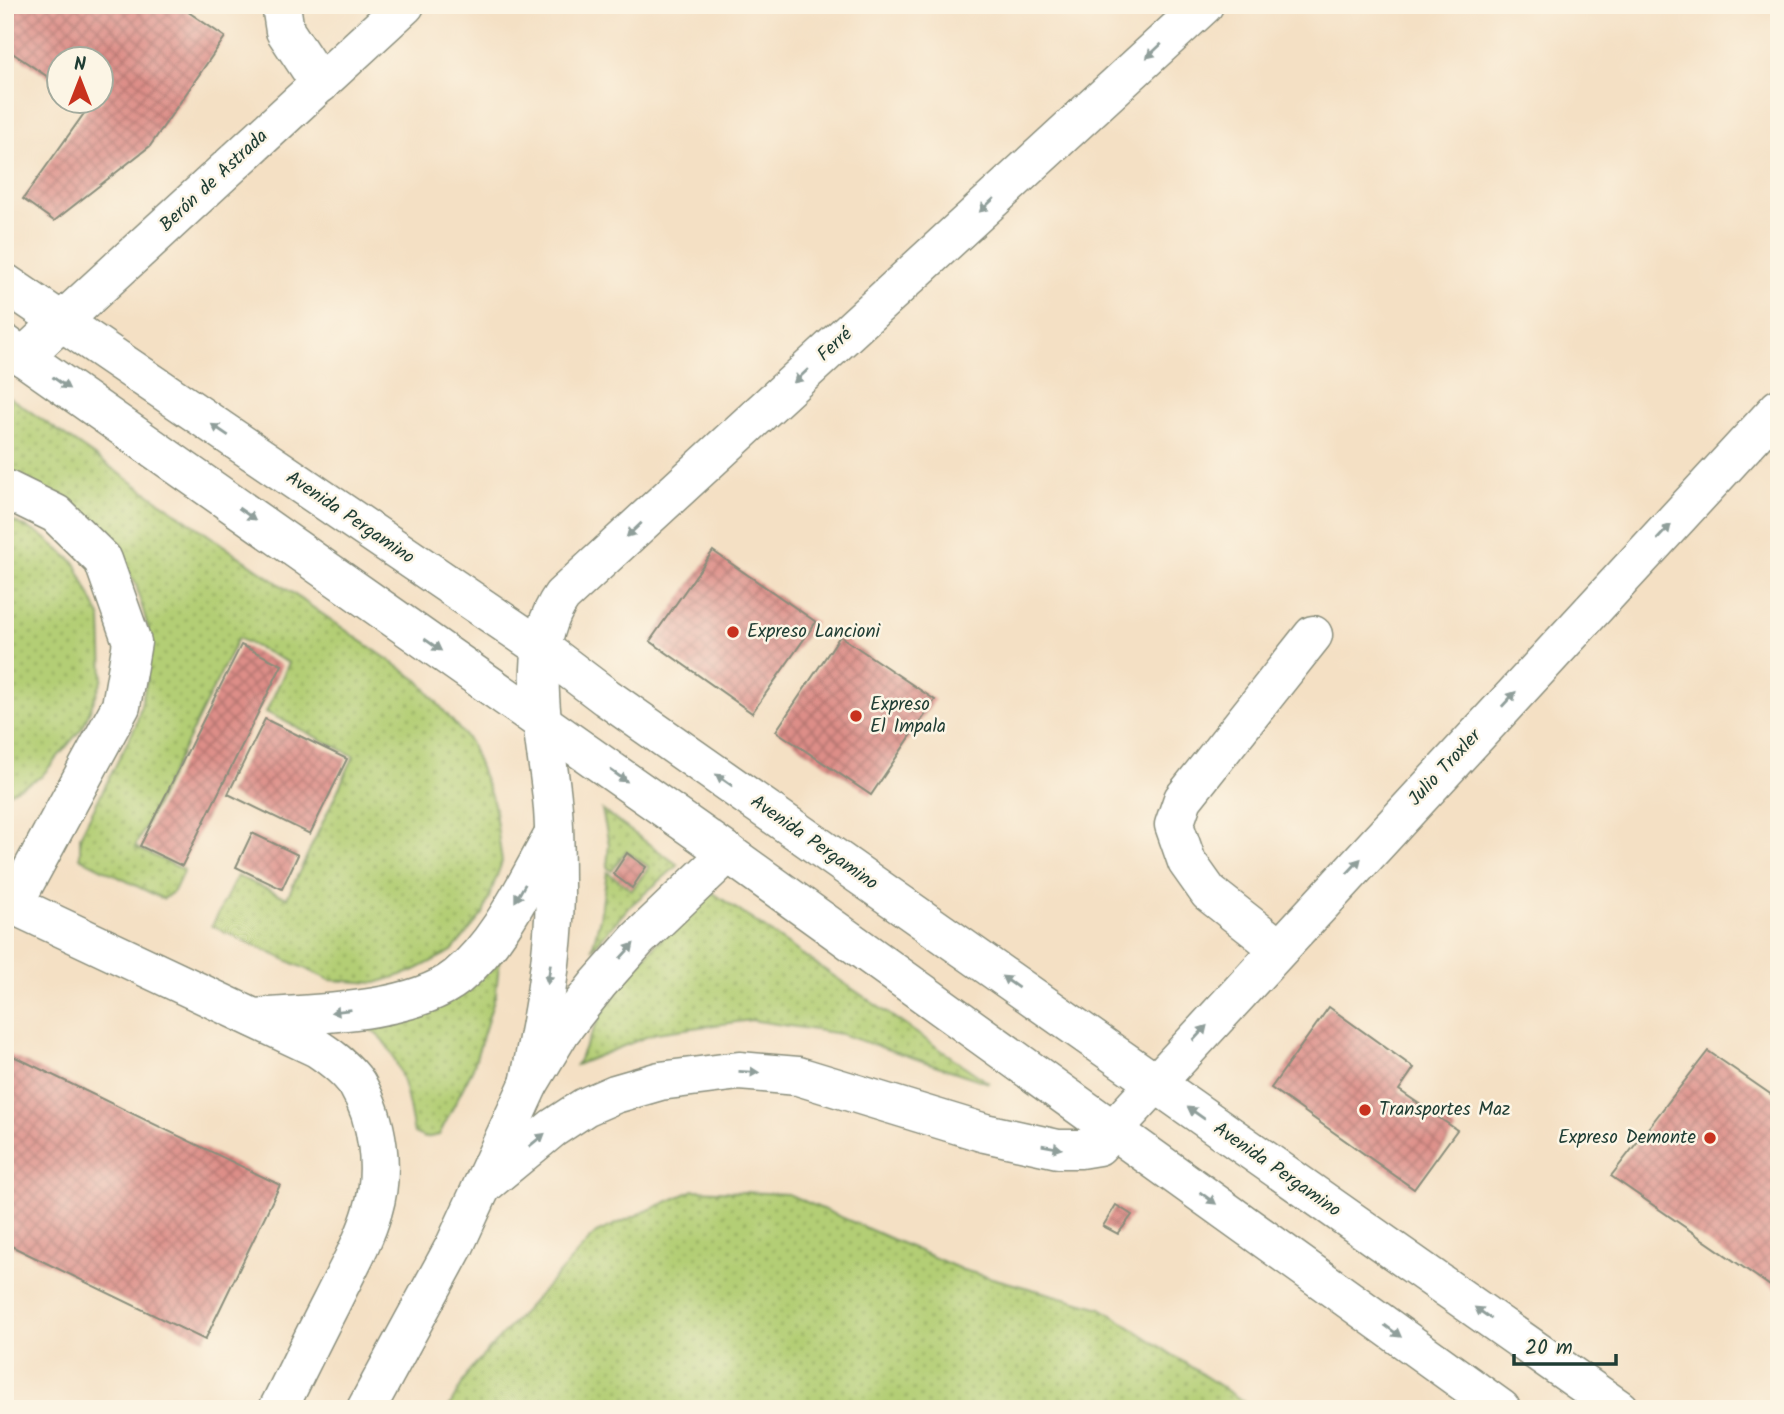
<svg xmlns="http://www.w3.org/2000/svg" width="1784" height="1414" font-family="Kalam,sans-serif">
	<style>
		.grass { fill: url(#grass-dots); stroke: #698654; stroke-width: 2 }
		.building { fill: url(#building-cross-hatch) }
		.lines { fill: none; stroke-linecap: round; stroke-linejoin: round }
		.minor-casing { stroke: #8a8e7c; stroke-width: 41 }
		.major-casing { stroke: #8a8e7c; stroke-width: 41 }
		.minor { stroke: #fff; stroke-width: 38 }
		.major { stroke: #fff; stroke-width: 38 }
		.oneway { fill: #8f9e9a }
		.poi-dot { fill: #c8321e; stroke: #fcf5e5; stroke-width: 2.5 }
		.labels { text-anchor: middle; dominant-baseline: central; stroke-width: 5; stroke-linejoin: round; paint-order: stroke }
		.street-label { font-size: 19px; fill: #1f3d34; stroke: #fcf5e5 }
		.poi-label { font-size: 19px; fill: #1f3d34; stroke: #fcf5e5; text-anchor: start }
	</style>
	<defs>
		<pattern id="grass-dots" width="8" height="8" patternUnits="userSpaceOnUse" patternTransform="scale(1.75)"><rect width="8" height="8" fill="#b3ce74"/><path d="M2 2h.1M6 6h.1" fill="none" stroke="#91a860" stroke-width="1.8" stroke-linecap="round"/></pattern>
		<pattern id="building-cross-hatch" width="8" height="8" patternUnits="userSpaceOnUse" patternTransform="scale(1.75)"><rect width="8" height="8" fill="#dd8e88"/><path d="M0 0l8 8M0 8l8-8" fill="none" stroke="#b37570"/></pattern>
	</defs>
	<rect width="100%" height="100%" fill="#fcf5e5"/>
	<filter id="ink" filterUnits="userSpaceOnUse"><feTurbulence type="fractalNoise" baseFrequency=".0143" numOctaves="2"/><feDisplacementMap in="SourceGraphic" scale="14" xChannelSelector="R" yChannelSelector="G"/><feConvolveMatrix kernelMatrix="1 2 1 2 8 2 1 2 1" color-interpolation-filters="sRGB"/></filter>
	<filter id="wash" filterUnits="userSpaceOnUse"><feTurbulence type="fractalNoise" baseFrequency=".00686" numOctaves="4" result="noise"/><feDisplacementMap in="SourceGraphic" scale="28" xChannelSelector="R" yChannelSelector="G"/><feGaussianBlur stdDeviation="1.57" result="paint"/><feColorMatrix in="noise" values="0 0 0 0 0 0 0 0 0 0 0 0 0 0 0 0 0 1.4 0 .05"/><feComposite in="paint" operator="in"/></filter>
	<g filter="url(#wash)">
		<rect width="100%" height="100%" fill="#f4e0c4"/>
		<g class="grass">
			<path d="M5 394 419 681 470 742 494 804 502 862 483 914 452 951 411 972 376 983 330 980 212 926 237 876 287 898 354 756 266 712 289 663 238 638 135 847 184 870 174 891 163 899 80 858V836L136 725 147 680 148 628 136 584 110 545 17 475 5 469Z"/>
			<path d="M5 517 40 534 75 563 101 619 103 678 83 727 41 777 5 795Z"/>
			<path d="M602 810 678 865 629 907 592 949 600 918 607 872 632 890 649 867 626 851 612 871 607 867 609 844Z"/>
			<path d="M706 888 989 1083 841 1034 751 1020 656 1033 576 1065 603 1011 641 961Z"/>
			<path d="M501 946 496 993 473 1068 439 1135 425 1138 414 1133C408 1102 404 1069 385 1043 380 1036 371 1030 364 1025Z"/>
			<path d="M694 1190 788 1194 963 1270 1101 1308 1255 1409H448L469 1371 596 1233Z"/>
		</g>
		<g id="blocks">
			<g class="building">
				<path d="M5 5H178L225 37 150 146 54 221 23 199 90 105 84 102H102V60H60V85L5 48Z"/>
				<path d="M713 551 816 622 752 713 650 641Z"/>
				<path d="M840 636 935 700 871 795 776 731Z"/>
				<path d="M241 645 282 665 182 866 140 846Z"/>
				<path d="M265 719 347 759 310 834 228 794Z"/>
				<path d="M252 833 298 855 282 889 236 867Z"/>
				<path d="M627 853 646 867 632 888 613 874Z"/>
				<path d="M1329 1007 1414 1068 1399 1090 1457 1130 1414 1189 1271 1088Z"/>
				<path d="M1708 1051 1779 1100V1292L1611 1176Z"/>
				<path d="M5 1052 280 1185 205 1340 5 1243Z"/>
				<path d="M1116 1205 1132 1215 1118 1234 1103 1226Z"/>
			</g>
		</g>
	</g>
	<g filter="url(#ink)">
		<use href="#blocks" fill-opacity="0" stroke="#8a8e7c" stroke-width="2"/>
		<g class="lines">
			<defs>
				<g id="minor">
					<path d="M281 5 285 31 320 84"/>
					<path d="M23 357 405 5"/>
					<path d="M5 489 56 514 103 560 132 642 121 706 13 905"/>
					<path d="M5 901 317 1048C332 1058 347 1069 357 1084 378 1120 385 1170 373 1210 364 1242 346 1272 331 1303 313 1338 296 1373 278 1409"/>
					<path d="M1279 948 1209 893 1187 862 1174 825 1183 799 1313 635"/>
					<path d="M254 1018C311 1014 412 1013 457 977 500 942 526 883 553 836"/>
					<path d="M529 1084C542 1021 554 958 555 894 555 866 555 837 553 809 548 743 521 654 562 596L1204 5"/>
					<path d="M485 1184 553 1128 585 1107 615 1094 660 1081 739 1071 798 1076 985 1133 1058 1149H1080L1098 1146 1779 408"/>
					<path d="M366 1409 455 1245 529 1084 561 1031 598 984 638 939 728 853"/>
				</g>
				<g id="major">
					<path d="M5 283 540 647 606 697 1619 1409"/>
					<path d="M5 344 728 853 1501 1409"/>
				</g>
			</defs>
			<use href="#minor" class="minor-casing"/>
			<use href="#major" class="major-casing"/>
			<use href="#minor" class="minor"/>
			<use href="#major" class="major"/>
		</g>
		<defs><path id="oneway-solid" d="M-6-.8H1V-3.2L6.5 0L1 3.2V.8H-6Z" transform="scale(1.75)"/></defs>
		<g class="oneway">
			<use href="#oneway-solid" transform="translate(1154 51) rotate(137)"/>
			<use href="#oneway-solid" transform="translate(987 205) rotate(137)"/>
			<use href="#oneway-solid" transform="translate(801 376) rotate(137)"/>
			<use href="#oneway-solid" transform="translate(61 383) rotate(35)"/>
			<use href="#oneway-solid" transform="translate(220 430) rotate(-146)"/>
			<use href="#oneway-solid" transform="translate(247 514) rotate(35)"/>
			<use href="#oneway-solid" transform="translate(634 530) rotate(137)"/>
			<use href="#oneway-solid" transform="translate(1664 532) rotate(-47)"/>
			<use href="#oneway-solid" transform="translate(433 645) rotate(35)"/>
			<use href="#oneway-solid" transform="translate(1509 699) rotate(-47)"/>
			<use href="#oneway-solid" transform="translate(619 776) rotate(35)"/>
			<use href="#oneway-solid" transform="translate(724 780) rotate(-145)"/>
			<use href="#oneway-solid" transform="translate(1354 866) rotate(-47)"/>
			<use href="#oneway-solid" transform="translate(520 893) rotate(120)"/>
			<use href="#oneway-solid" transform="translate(627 951) rotate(-48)"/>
			<use href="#oneway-solid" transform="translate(549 974) rotate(98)"/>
			<use href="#oneway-solid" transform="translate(1010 982) rotate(-145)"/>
			<use href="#oneway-solid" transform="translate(341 1011) rotate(173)"/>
			<use href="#oneway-solid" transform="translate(1200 1033) rotate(-47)"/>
			<use href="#oneway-solid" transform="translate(749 1072) rotate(3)"/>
			<use href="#oneway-solid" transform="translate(1196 1113) rotate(-145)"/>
			<use href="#oneway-solid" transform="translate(537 1140) rotate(-39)"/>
			<use href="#oneway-solid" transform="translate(1052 1147) rotate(10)"/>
			<use href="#oneway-solid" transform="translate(1208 1198) rotate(36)"/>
			<use href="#oneway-solid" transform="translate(1483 1313) rotate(-145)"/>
			<use href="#oneway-solid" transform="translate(1393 1331) rotate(36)"/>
		</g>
	</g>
	<g class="poi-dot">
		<circle cx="733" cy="632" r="7"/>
		<circle cx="856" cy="716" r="7"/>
		<circle cx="1365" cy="1110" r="7"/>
		<circle cx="1710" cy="1138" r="7"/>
	</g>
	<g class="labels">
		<g class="street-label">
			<text transform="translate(214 181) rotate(-43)">Berón de Astrada</text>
			<text transform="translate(835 345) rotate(-43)">Ferré</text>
			<text transform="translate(350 518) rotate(34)">Avenida Pergamino</text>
			<text transform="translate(1445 768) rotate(-47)">Julio Troxler</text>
			<text transform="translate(814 843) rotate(35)">Avenida Pergamino</text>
			<text transform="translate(1277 1170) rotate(35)">Avenida Pergamino</text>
		</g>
		<g class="poi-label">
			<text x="747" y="632">Expreso Lancioni</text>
			<text x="870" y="705">Expreso<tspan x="870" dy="22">El Impala</tspan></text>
			<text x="1379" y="1110">Transportes Maz</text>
			<text x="1696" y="1138" text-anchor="end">Expreso Demonte</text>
		</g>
	</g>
	<rect width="1784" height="1414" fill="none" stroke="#fcf5e5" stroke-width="28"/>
	<g transform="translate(80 80)"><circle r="33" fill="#fcf5e5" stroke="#a4ab9e" stroke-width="2"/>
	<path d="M0-5L12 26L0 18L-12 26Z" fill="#c8321e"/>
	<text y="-10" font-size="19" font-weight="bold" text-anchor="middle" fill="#1f3d34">N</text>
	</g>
	<path d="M1514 1354v10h102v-10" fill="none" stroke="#1f3d34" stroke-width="3.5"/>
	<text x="1525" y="1354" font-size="21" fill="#1f3d34" stroke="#fcf5e5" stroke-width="5" paint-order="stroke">20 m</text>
</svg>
